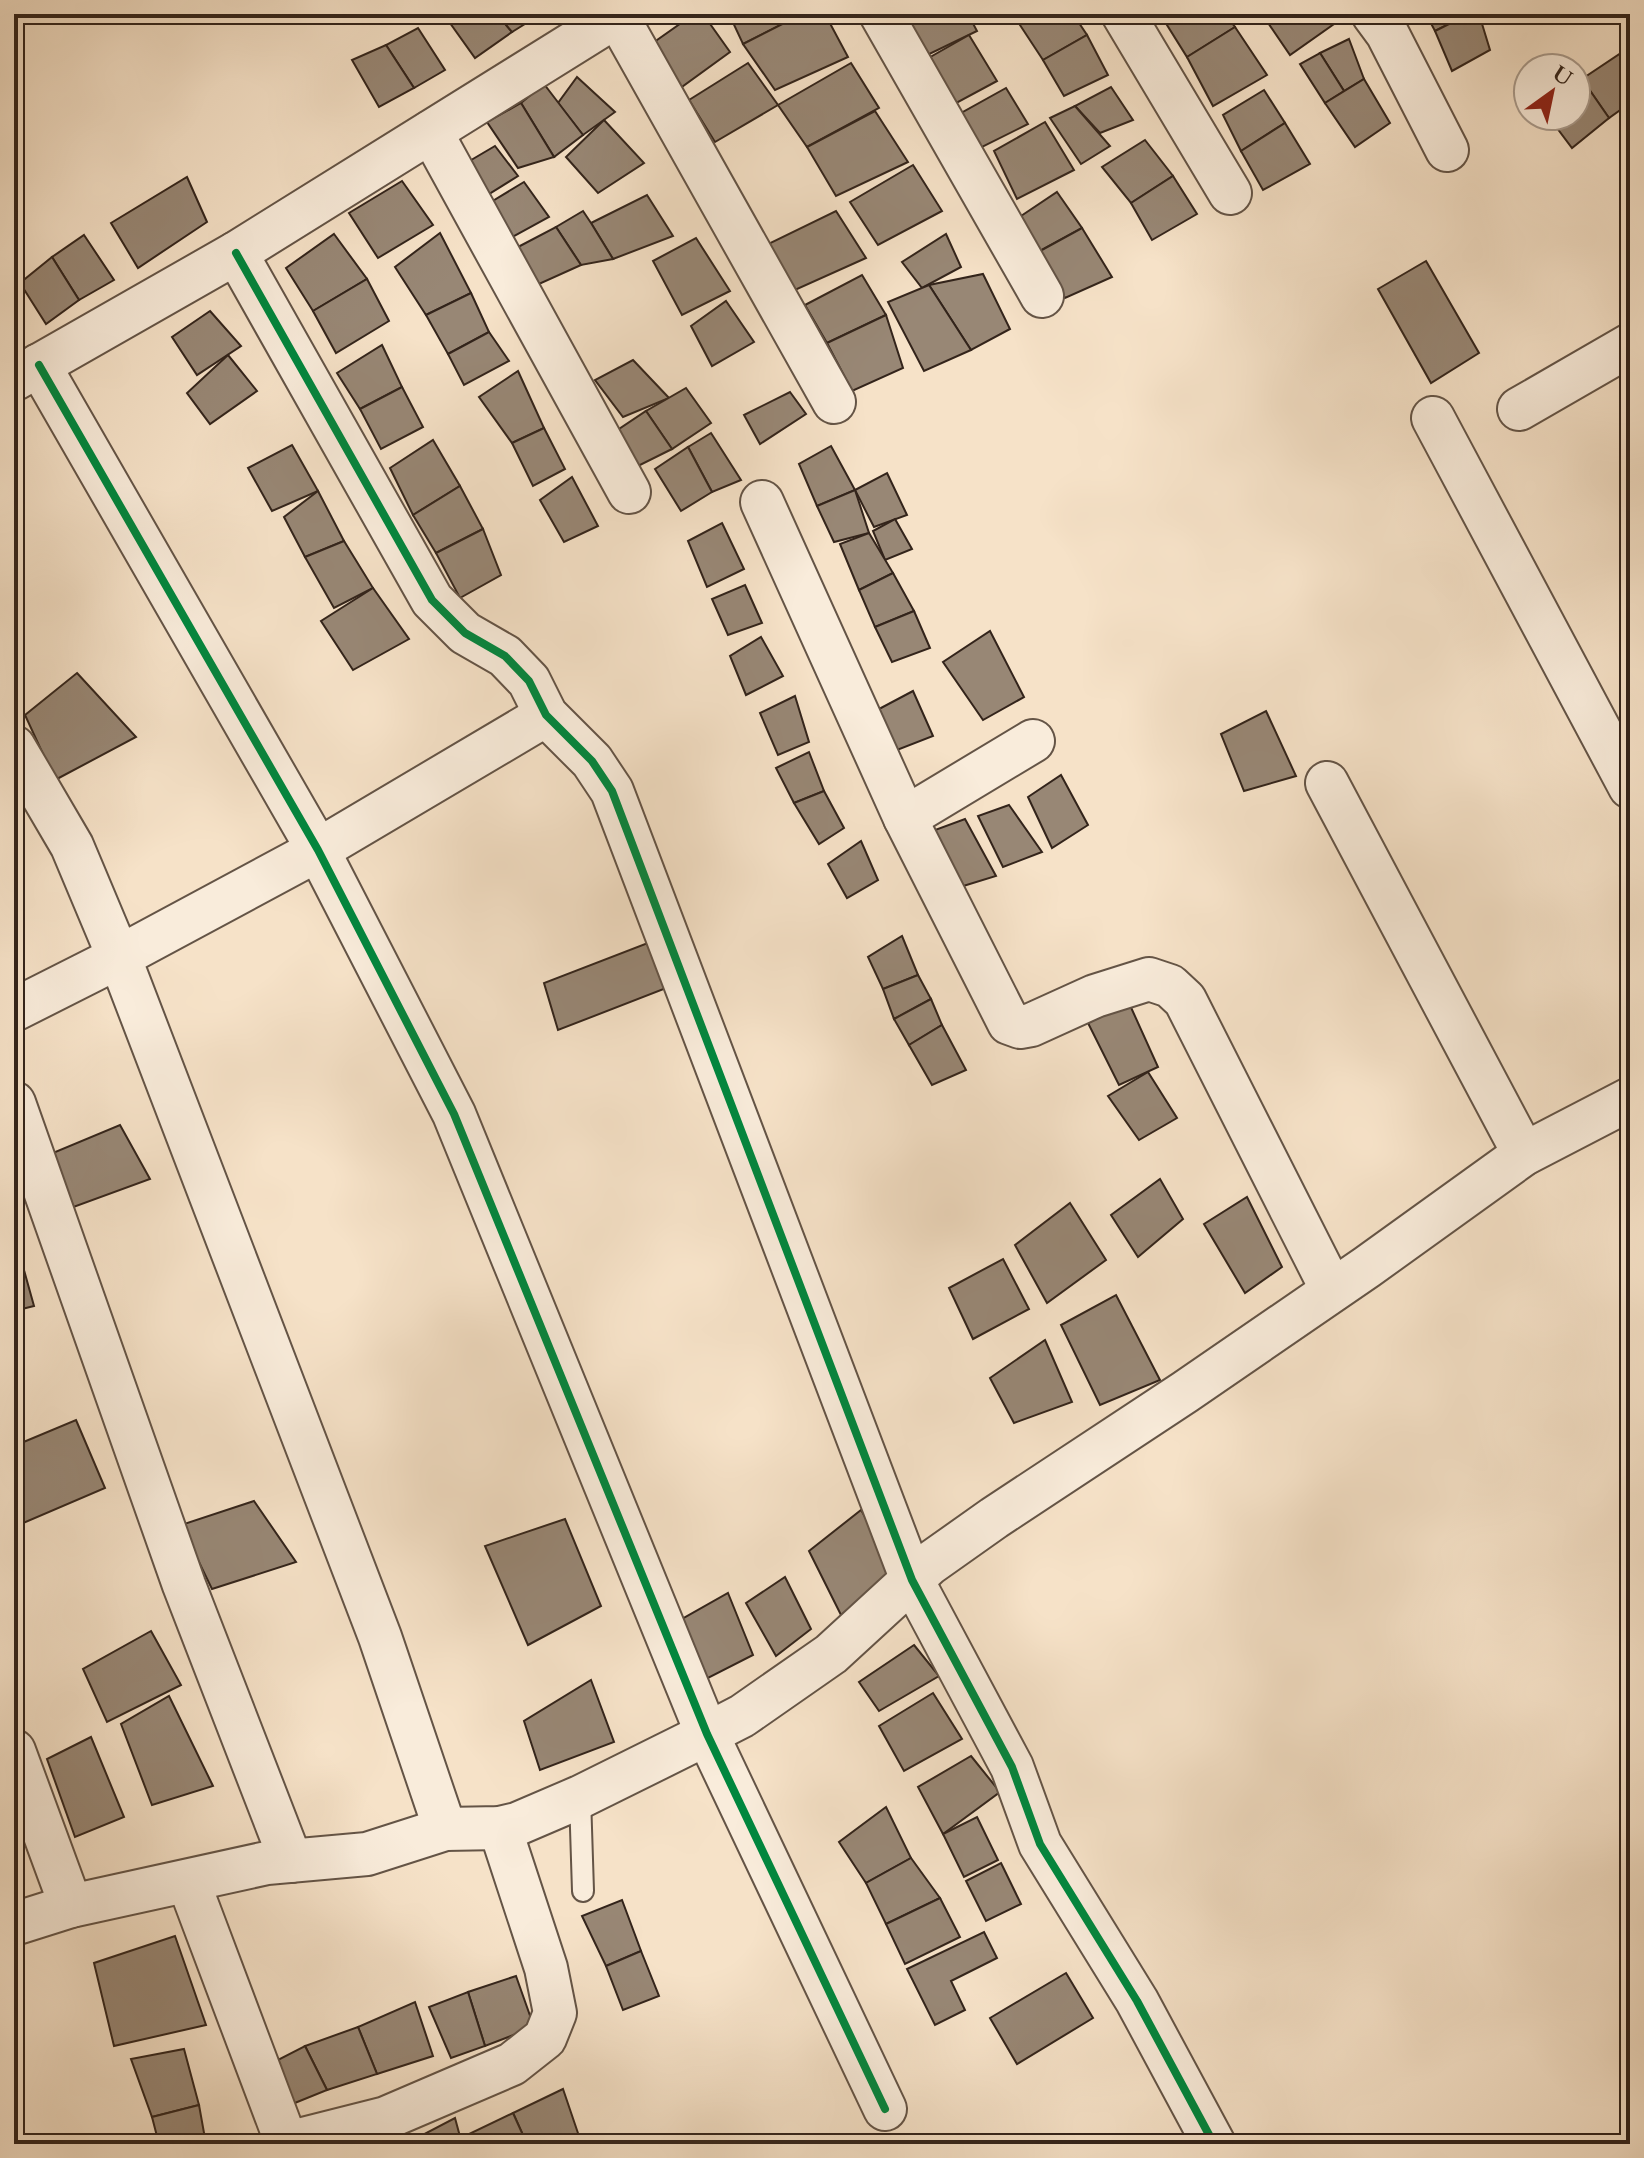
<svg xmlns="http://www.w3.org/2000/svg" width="1644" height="2158" font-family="Cardo,serif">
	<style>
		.building { fill: #988775; stroke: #33241b; stroke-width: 2 }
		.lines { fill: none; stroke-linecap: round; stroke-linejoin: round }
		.lane-casing { stroke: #645446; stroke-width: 24 }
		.street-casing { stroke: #645446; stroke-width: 46 }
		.lane { stroke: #f9ecdb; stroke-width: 20 }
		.street { stroke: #f9ecdb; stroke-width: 42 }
		.cycleway-casing { stroke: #f9ecdb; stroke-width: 13 }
		.cycleway { stroke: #00873e; stroke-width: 8 }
	</style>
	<rect width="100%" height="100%" fill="#f6e2c8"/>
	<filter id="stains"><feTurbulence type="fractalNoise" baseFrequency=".0025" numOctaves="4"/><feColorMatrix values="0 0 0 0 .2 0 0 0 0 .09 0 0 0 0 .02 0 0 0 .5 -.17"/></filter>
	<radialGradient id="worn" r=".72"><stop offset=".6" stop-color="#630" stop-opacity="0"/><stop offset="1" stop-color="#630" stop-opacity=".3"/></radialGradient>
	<g class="building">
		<path d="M448 14H497L512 32 475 58 445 16Z"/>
		<path d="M497 14H541L512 32Z"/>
		<path d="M694 14H703L730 52 679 89 650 45Z"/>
		<path d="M729 14H802L743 44Z"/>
		<path d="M802 14H825L848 57 775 90 743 44Z"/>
		<path d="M928 14H968L977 31 919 59 903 31Z"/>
		<path d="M1023 14H1073L1087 35 1043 60 1016 19Z"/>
		<path d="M1167 14H1225L1235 27 1187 57 1162 17Z"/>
		<path d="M1262 14H1326L1334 24 1290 55Z"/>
		<path d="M1426 14H1469L1435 31Z"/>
		<path d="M1469 14H1479L1490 50 1452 71 1435 31Z"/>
		<path d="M1235 27 1267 75 1213 106 1187 57Z"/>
		<path d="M418 28 445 70 414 88 386 45Z"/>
		<path d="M969 35 997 81 947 108 918 64Z"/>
		<path d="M1087 35 1108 75 1064 96 1043 60Z"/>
		<path d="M1349 39 1364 79 1344 91 1320 53Z"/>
		<path d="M386 45 414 88 379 107 352 60Z"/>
		<path d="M1624 51 1630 61V103L1609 118 1582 79Z"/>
		<path d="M1320 53 1344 91 1325 103 1300 64Z"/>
		<path d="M748 63 778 105 715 142 689 100Z"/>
		<path d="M851 63 879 108 807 147 778 105Z"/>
		<path d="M577 77 615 112 583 135 558 103Z"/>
		<path d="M1364 79 1390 123 1355 147 1325 103Z"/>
		<path d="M1582 79 1609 118 1572 148 1548 116H1576V82Z"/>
		<path d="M544 84 583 135 554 157 521 103Z"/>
		<path d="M1111 87 1133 120 1100 133 1075 106Z"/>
		<path d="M1006 88 1028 124 970 153 954 117Z"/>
		<path d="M1264 90 1285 123 1241 151 1223 115Z"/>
		<path d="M521 103 554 157 518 168 487 122Z"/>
		<path d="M1075 106 1110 146 1081 164 1050 118Z"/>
		<path d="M875 111 908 162 836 196 807 147Z"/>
		<path d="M604 120 644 163 598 193 566 157Z"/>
		<path d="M1045 122 1074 170 1017 199 994 151Z"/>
		<path d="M1285 123 1310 164 1263 190 1241 151Z"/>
		<path d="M1145 140 1173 176 1131 203 1102 167Z"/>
		<path d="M495 146 518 176 481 199 461 166Z"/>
		<path d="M913 165 942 211 878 245 850 202Z"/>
		<path d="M1173 176 1197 214 1152 240 1131 203Z"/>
		<path d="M187 177 207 222 138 268 111 223Z"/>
		<path d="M402 181 433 225 378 258 349 213Z"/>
		<path d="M524 182 549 217 505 241 486 205Z"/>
		<path d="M1057 192 1082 228 1040 251 1021 216Z"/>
		<path d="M647 195 673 236 613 259 591 223Z"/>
		<path d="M583 211 591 223 613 259 581 265 556 227Z"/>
		<path d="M836 211 866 258 786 294 762 247Z"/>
		<path d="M556 227 581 265 539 284 518 247Z"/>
		<path d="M1082 228 1112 277 1065 298 1040 251Z"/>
		<path d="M440 233 471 293 426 315 395 267Z"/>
		<path d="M334 234 367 279 313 311 286 268Z"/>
		<path d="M946 234 961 267 922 288 902 262Z"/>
		<path d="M84 235 114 280 79 300 52 257Z"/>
		<path d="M696 238 730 291 682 315 653 261Z"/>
		<path d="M52 257 79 300 46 324 20 283Z"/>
		<path d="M1426 261 1479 353 1431 383 1378 289Z"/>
		<path d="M983 274 1010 329 971 350 929 285Z"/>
		<path d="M862 275 886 315 827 343 805 305Z"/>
		<path d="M367 279 389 321 336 353 313 311Z"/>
		<path d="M929 285 971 350 924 371 888 302Z"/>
		<path d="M471 293 489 332 448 354 426 315Z"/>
		<path d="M726 301 754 342 712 366 691 326Z"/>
		<path d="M210 311 241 346 197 375 172 337Z"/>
		<path d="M886 315 903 368 852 391 827 343Z"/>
		<path d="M489 332 509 361 464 385 448 354Z"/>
		<path d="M382 345 402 387 360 409 337 373Z"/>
		<path d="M228 355 257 391 210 424 187 393Z"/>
		<path d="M633 360 669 398 623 417 595 380Z"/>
		<path d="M518 371 544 428 512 443 479 397Z"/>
		<path d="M402 387 423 427 381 449 360 409Z"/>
		<path d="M686 388 711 423 672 449 646 411Z"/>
		<path d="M790 392 806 414 760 444 744 415Z"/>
		<path d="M646 411 672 449 638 466 613 433Z"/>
		<path d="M544 428 565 469 533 486 512 443Z"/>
		<path d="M711 433 741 480 712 492 688 447Z"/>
		<path d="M433 440 460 486 413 515 390 468Z"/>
		<path d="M292 445 318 491 272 511 248 468Z"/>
		<path d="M831 446 855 490 817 506 799 464Z"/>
		<path d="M688 447 712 492 681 511 655 469Z"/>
		<path d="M887 473 907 515 874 527 855 490Z"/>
		<path d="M572 477 598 526 564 542 540 500Z"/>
		<path d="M460 486 483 529 436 553 413 515Z"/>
		<path d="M855 490 869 533 834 542 817 506Z"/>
		<path d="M318 491 344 541 305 557 284 517Z"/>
		<path d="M895 519 912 549 885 560 873 531Z"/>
		<path d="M722 523 744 569 707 587 688 541Z"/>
		<path d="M483 529 501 575 460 598 436 553Z"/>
		<path d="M869 533 893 573 859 590 840 544Z"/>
		<path d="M344 541 373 588 334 608 305 557Z"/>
		<path d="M893 573 914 611 875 627 859 590Z"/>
		<path d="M745 585 762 623 728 635 712 599Z"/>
		<path d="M373 588 409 639 353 670 321 621Z"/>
		<path d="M914 611 930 648 892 662 875 627Z"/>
		<path d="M990 631 1024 697 983 720 943 662Z"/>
		<path d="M761 637 783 676 746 695 730 656Z"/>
		<path d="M77 673 136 737 55 780 25 715Z"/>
		<path d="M913 691 933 736 897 750 879 709Z"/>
		<path d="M795 696 809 742 778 755 760 713Z"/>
		<path d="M1266 711 1296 776 1244 791 1221 734Z"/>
		<path d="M809 752 824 791 794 803 776 768Z"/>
		<path d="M1061 775 1088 825 1052 848 1028 797Z"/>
		<path d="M824 791 844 828 819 844 794 803Z"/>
		<path d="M1009 805 1042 852 1003 867 978 816Z"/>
		<path d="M965 819 996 876 960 887 935 830Z"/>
		<path d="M861 841 878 880 847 898 828 864Z"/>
		<path d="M902 936 918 975 883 989 868 957Z"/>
		<path d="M653 941 674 985 558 1030 544 983Z"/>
		<path d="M918 975 931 999 894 1019 883 989Z"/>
		<path d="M931 999 942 1025 909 1045 894 1019Z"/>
		<path d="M1129 1003 1158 1067 1119 1085 1088 1023Z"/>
		<path d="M942 1025 966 1070 932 1085 909 1045Z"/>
		<path d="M1148 1072 1177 1118 1139 1140 1108 1096Z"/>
		<path d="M120 1125 150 1179 68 1209 48 1155Z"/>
		<path d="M1160 1179 1183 1219 1138 1257 1111 1215Z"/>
		<path d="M1247 1197 1282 1267 1245 1293 1204 1224Z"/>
		<path d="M1070 1203 1106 1260 1047 1303 1015 1245Z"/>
		<path d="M17 1245 34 1306 14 1311V1246Z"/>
		<path d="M1003 1259 1029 1309 973 1339 949 1288Z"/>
		<path d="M1116 1295 1160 1380 1100 1405 1061 1325Z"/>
		<path d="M1045 1340 1072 1402 1014 1423 990 1378Z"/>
		<path d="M76 1420 105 1488 21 1524 14 1511V1446Z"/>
		<path d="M254 1501 296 1562 212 1589 181 1525Z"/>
		<path d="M861 1510 898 1572 841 1615 809 1551Z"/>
		<path d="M565 1519 601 1606 528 1645 485 1546Z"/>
		<path d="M785 1577 811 1629 776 1656 746 1603Z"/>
		<path d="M728 1593 753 1655 706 1679 675 1623Z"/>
		<path d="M151 1631 181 1685 107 1722 83 1669Z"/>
		<path d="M914 1645 939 1676 879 1711 859 1682Z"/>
		<path d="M591 1680 614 1742 540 1770 524 1721Z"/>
		<path d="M933 1693 962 1739 904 1771 879 1726Z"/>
		<path d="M169 1696 213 1786 152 1805 121 1724Z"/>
		<path d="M91 1737 124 1817 75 1837 47 1759Z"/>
		<path d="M971 1756 1000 1792 943 1834 918 1787Z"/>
		<path d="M886 1807 911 1858 866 1883 839 1842Z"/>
		<path d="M977 1817 998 1860 964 1877 943 1834Z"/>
		<path d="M911 1858 940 1898 886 1924 866 1883Z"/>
		<path d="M1001 1863 1021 1904 986 1921 966 1881Z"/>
		<path d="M940 1898 960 1937 905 1964 886 1924Z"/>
		<path d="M622 1900 641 1951 606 1966 582 1916Z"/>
		<path d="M984 1932 997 1958 951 1981 965 2010 935 2025 907 1969Z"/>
		<path d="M175 1936 206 2025 114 2046 94 1963Z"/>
		<path d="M641 1951 659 1996 623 2010 606 1966Z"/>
		<path d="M1066 1973 1093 2018 1017 2064 990 2018Z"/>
		<path d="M516 1976 534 2027 485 2046 468 1992Z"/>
		<path d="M468 1992 485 2046 451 2058 429 2007Z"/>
		<path d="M415 2002 433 2056 377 2074 358 2027Z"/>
		<path d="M358 2027 377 2074 327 2090 305 2046Z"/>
		<path d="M305 2046 327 2090 275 2111 268 2065Z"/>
		<path d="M184 2049 199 2105 152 2117 131 2059Z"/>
		<path d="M563 2089 581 2142 527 2144 513 2113Z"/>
		<path d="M199 2105 206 2144H159L152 2117Z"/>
		<path d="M513 2113 527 2144H472L469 2134Z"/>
		<path d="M455 2118 462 2144H407V2143Z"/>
	</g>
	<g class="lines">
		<defs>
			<path id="lane" d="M580 1797 583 1891"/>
			<g id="street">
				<path d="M881 14 1042 296"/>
				<path d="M1123 14 1230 193"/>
				<path d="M1373 14 1387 33 1447 150"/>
				<path d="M617 16 834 402"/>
				<path d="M431 132 629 492"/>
				<path d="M236 253 432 600 465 633 505 656 529 681 546 715 592 761 612 791 912 1580 1012 1767 1040 1844 1137 2001 1214 2144"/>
				<path d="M39 365 318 850 454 1114 707 1734 885 2109"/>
				<path d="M15 379 236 253 620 14"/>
				<path d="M1519 409 1630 345"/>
				<path d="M1433 418 1630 787"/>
				<path d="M762 502 905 818 1009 1023 1020 1027 1031 1025 1095 996 1149 979 1170 986 1185 1000 1332 1290"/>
				<path d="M14 747 72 846 127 977 380 1637 445 1829"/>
				<path d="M1327 783 1524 1154"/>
				<path d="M905 818 1033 741"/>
				<path d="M14 1010 119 957 318 850 546 715"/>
				<path d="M14 1103 184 1585 291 1861"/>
				<path d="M14 1751 71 1906"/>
				<path d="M188 1881 287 2144"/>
				<path d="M14 1924 71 1906 267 1863 367 1854 445 1829 500 1828 517 1824 580 1797 707 1734 742 1716 831 1654 929 1564 994 1518 1185 1392 1367 1267 1524 1154 1630 1099"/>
				<path d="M287 2143 386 2118 512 2064 545 2038 555 2013 546 1968 500 1828"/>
			</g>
		</defs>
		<use href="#lane" class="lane-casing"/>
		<use href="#street" class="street-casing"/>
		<use href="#lane" class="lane"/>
		<use href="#street" class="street"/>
		<defs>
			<g id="cycleway">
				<path d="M236 253 432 600 465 633 505 656 529 681 546 715 592 761 612 791 912 1580 1012 1767 1040 1844 1137 2001 1214 2144"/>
				<path d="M39 365 318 850 454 1114 707 1734 885 2109"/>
			</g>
		</defs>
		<use href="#cycleway" class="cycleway-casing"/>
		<use href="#cycleway" class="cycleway"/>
	</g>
	<rect width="1644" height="2158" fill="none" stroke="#f6e2c8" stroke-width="48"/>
	<rect x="16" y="16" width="1612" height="2126" fill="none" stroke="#33241b" stroke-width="4"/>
	<rect x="24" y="24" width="1596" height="2110" fill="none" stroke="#33241b" stroke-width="2"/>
	<g transform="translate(1552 92) rotate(33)"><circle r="38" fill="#f9ecdb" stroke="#aa9c8e" stroke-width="2"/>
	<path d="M0-6L14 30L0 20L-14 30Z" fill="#8f2418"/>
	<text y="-12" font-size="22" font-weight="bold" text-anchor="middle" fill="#33241b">U</text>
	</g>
	<rect width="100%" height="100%" filter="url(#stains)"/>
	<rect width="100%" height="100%" fill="url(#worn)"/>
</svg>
